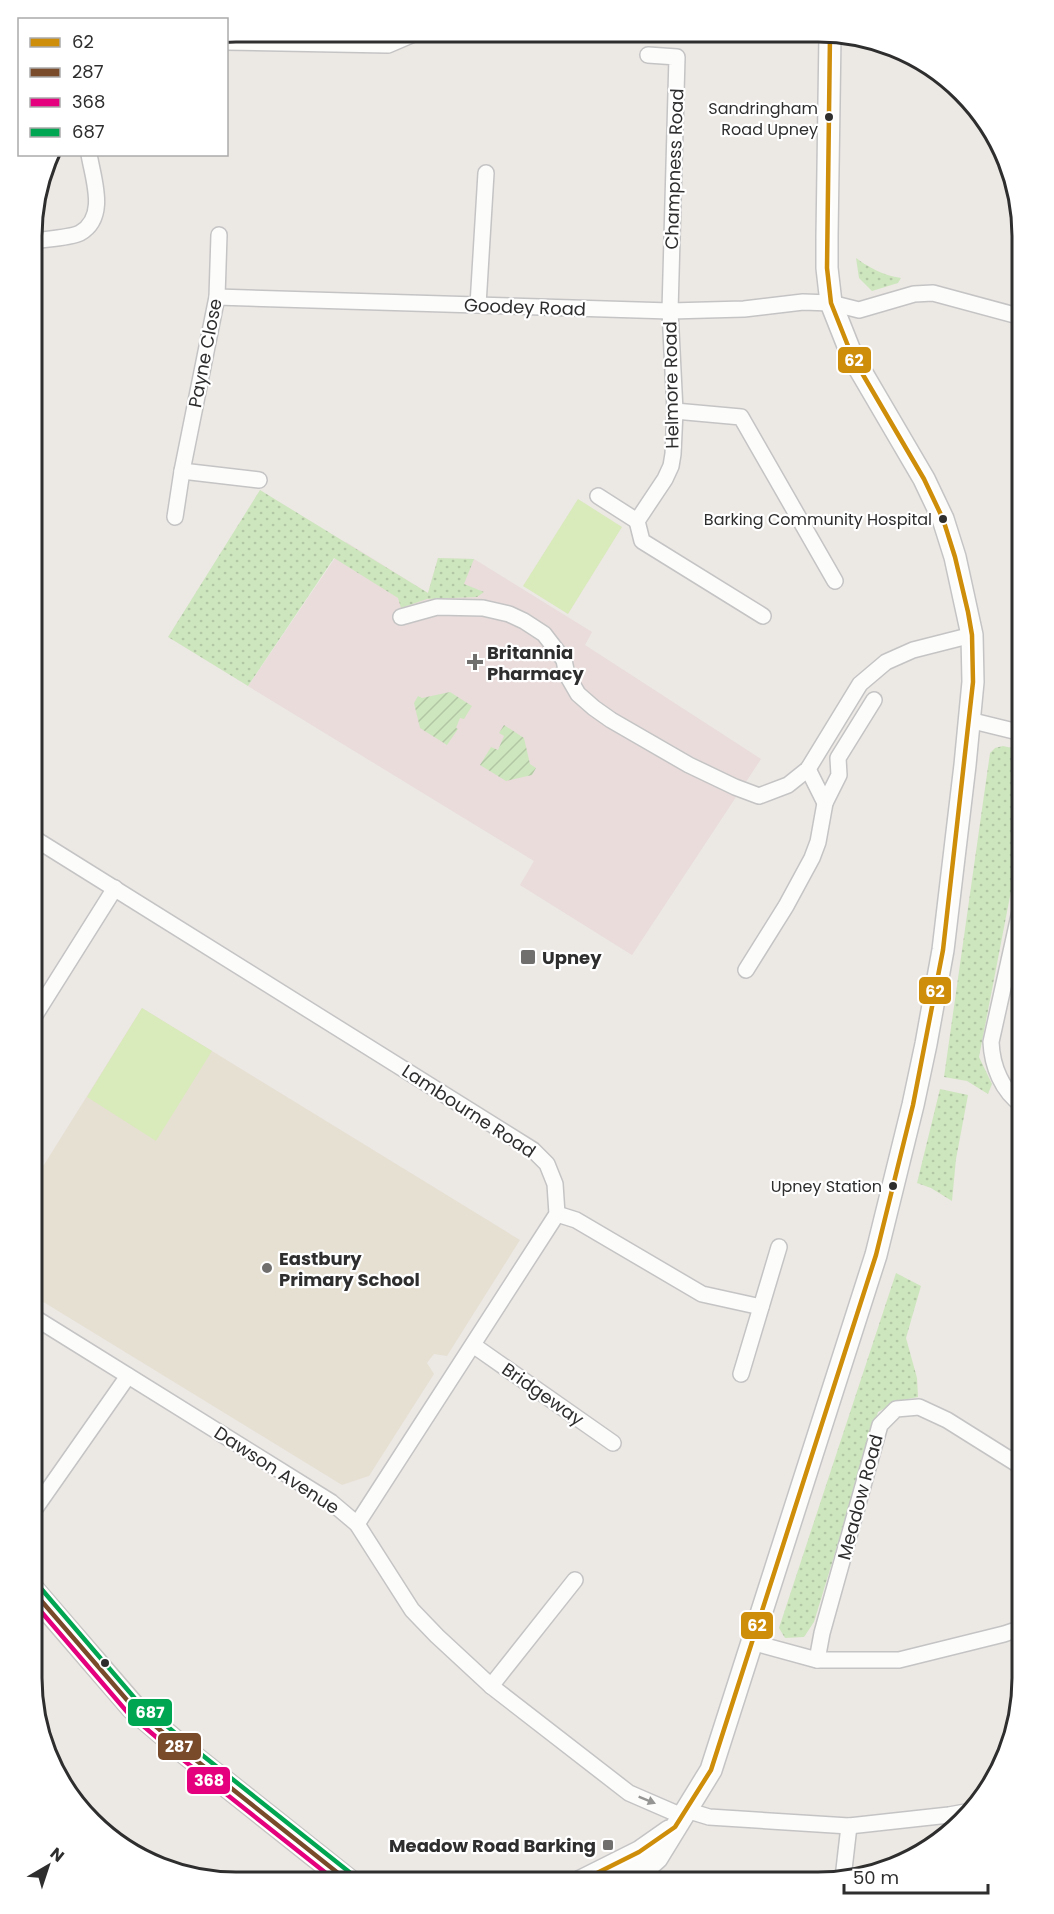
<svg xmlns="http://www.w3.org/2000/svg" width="1054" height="1914" font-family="Poppins,sans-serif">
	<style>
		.education { fill: #e6e0d3 }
		.medical { fill: #e9dcdb }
		.grass { fill: url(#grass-dots) }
		.garden { fill: url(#garden-furrows) }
		.pitch { fill: #d9eabb }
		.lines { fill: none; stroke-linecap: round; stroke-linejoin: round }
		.street-casing { stroke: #c5c4c5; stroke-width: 18 }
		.secondary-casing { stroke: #c5c4c5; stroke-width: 24 }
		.primary-casing { stroke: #c6c5c4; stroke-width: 27 }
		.street { stroke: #fcfcfb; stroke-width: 15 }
		.secondary { stroke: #fcfcfb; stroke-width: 21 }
		.primary { stroke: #e8e4d6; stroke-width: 24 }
		.bus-1-casing { stroke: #fff; stroke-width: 9 }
		.bus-2-casing { stroke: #fff; stroke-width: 9 }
		.bus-3-casing { stroke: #fff; stroke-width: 9 }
		.bus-4-casing { stroke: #fff; stroke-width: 9 }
		.bus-1 { stroke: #cf8e09; stroke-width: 4.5 }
		.bus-2 { stroke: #7a4b2a; stroke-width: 4.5 }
		.bus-3 { stroke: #e5007d; stroke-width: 4.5 }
		.bus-4 { stroke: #00a651; stroke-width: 4.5 }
		.oneway { fill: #959594 }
		.bus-dot { fill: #2e2e2e; stroke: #fff; stroke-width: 2 }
		.poi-dot { fill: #706f6e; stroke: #fff; stroke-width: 2 }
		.labels { text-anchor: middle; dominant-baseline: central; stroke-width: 4.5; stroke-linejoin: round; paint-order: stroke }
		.bus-label { font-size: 16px; fill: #2e2e2e; stroke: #fff; text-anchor: end }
		.street-label { font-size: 18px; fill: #2e2e2e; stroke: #fff }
		.poi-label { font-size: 18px; font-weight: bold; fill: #2e2e2e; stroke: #fff; text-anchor: start }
		.rim { fill: none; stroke: #2e2e2e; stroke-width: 3 }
		.line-badge { stroke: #fff; stroke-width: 2 }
		.badge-label { font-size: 16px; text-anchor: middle; font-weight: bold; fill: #fff }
	</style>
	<defs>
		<pattern id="grass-dots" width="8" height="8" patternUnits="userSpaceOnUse" patternTransform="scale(1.5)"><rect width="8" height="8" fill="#cee6be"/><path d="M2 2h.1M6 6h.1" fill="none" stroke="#b1c6a4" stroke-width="1.8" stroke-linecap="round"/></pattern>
		<pattern id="garden-furrows" width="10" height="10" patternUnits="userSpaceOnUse" patternTransform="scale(1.5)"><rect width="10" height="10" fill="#cee6be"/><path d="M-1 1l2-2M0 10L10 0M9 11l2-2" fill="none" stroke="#b1c6a4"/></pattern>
	</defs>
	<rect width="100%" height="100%" fill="#ece8e4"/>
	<path class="education" d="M142 1008 520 1240 447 1356 434 1354 427 1363 434 1374 369 1476 342 1485 32 1295V1184Z"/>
	<path class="medical" d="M346 542 428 593 438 558 474 559 592 632 585 645 761 759 632 955 520 885 534 861 248 686Z"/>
	<g class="grass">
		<path d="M856 258C871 269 883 275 901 278L898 283 872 291 859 278Z"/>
		<path d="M260 490 428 593 438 558 474 559 464 584 484 592 477 597 427 599 401 608 398 598 334 558 248 686 168 637Z"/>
		<path d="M1003 746 1022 750V834L979 1057 992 1084 988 1094 967 1081 944 1077 990 753 995 748Z"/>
		<path d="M1022 976V1020L1013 1018Z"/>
		<path d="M940 1089 968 1095 956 1159 952 1201 931 1188 917 1183Z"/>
		<path d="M896 1273 921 1286 906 1338 917 1378 918 1397 898 1401 878 1412 814 1622 804 1637 785 1638 779 1628Z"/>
	</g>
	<g class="garden">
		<path d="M450 692 472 706 464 719 460 718 456 728 458 729 447 745 420 728 414 703 418 696 422 698Z"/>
		<path d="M504 725 524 738 530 764 536 768 532 775 506 781 480 765 491 747 498 750 504 736 499 733Z"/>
	</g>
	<g class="pitch">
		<path d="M578 499 622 527 568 614 523 586Z"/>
		<path d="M142 1008 212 1051 156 1141 87 1097Z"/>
	</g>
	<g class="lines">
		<defs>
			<g id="street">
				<path d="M226 42 388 45 416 33"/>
				<path d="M648 55 677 57 670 311 675 411 673 454 671 466 665 479 637 521 642 541 763 616"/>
				<path d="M33 241C45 239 70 238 80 233 108 217 93 179 89 154"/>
				<path d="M217 297 670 311 744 309 803 302 831 303 859 310 914 294 933 293 1022 317"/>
				<path d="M478 305 486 173"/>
				<path d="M675 411 741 417 835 581"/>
				<path d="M182 471 259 480"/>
				<path d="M598 496 637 521"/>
				<path d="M175 517 182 471 217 297 219 235"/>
				<path d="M401 617 437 607 483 608 509 614 524 621 544 634 564 660 567 675 578 694 594 708 611 720 689 765 735 787 759 796 788 785 808 769 860 684 886 662 913 650 972 635"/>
				<path d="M969 720 1022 733"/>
				<path d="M808 769 825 803"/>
				<path d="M32 837 533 1150 547 1164 555 1184 557 1214 357 1524"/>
				<path d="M746 970 786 906 812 858 818 842 825 803 839 775 838 758 874 700"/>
				<path d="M32 1020 115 888"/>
				<path d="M1022 1105C1002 1091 992 1066 991 1042L1022 902"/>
				<path d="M557 1214 576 1220 702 1294 761 1307"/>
				<path d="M32 1316 331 1502 357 1524 412 1610 437 1636 491 1686 629 1793 682 1816"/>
				<path d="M473 1345 613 1443"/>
				<path d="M741 1374 779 1247"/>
				<path d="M32 1513 128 1376"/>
				<path d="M751 1642 817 1660H899L1004 1634 1022 1628"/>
				<path d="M817 1660 822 1633 880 1425 896 1409 919 1407 947 1420 1022 1467"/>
				<path d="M491 1686 575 1580"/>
				<path d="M686 1810 709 1817 849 1826 949 1815 971 1811"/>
				<path d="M843 1878 849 1826"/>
			</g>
			<g id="secondary">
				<path d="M579 1882 639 1852 669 1831"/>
				<path d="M617 1882 648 1866 657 1858 711 1770 876 1255 913 1105 926 1044 943 950 965 765 973 682 972 635 955 557 943 519 924 479 852 356 831 303 827 268V236L830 35"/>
			</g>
			<path id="primary" d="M32 1590 133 1707 187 1753 348 1881"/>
		</defs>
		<use href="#street" class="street-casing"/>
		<use href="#secondary" class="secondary-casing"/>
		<use href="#primary" class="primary-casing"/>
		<use href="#street" class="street"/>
		<use href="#secondary" class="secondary"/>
		<use href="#primary" class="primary"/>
		<defs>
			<path id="bus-1" d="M579 1882 639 1852 675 1827 711 1770 876 1255 913 1105 943 950 973 682 972 635 968 612 955 557 943 519 924 479 852 356 831 303 827 268 830 35"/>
			<path id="bus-2" d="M32 1590 133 1707 187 1753 348 1881"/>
			<path id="bus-3" d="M32 1601 128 1713 182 1759 336 1881"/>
			<path id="bus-4" d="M38 1585 138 1702 192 1747 353 1875"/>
		</defs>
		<use href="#bus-1" class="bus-1-casing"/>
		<use href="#bus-2" class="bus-2-casing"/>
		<use href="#bus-3" class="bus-3-casing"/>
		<use href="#bus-4" class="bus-4-casing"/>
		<use href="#bus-1" class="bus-1"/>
		<use href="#bus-2" class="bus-2"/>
		<use href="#bus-3" class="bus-3"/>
		<use href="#bus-4" class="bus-4"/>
	</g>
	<defs><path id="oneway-solid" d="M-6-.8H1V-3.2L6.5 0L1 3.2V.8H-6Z" transform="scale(1.5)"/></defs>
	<use class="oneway" href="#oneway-solid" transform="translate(647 1800) rotate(22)"/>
	<g class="bus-dot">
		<circle cx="829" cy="117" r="5"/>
		<circle cx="943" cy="519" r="5"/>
		<circle cx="893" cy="1186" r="5"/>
		<circle cx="105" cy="1663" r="5"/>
	</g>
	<g class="poi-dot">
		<path d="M472 653h6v6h6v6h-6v6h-6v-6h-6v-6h6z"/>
		<rect x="520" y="949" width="16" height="16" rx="3"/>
		<circle cx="267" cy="1268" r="6"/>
		<rect x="602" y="1839" width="12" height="12" rx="3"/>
	</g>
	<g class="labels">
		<g class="bus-label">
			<text x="818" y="108">Sandringham<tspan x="818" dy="21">Road Upney</tspan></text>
			<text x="932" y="519">Barking Community Hospital</text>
			<text x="882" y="1186">Upney Station</text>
		</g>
		<g class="street-label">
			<text transform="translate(674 169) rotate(-88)">Champness Road</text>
			<text transform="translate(525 307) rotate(2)">Goodey Road</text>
			<text transform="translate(205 353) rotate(-79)">Payne Close</text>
			<text transform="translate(671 385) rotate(-91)">Helmore Road</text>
			<text transform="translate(469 1111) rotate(33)">Lambourne Road</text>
			<text transform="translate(543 1394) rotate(35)">Bridgeway</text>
			<text transform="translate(277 1470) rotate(33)">Dawson Avenue</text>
			<text transform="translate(860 1497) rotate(-75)">Meadow Road</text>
		</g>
		<g class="poi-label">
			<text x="487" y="652">Britannia<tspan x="487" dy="21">Pharmacy</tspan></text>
			<text x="542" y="957">Upney</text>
			<text x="279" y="1258">Eastbury<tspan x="279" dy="21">Primary School</tspan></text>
			<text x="596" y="1845" text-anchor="end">Meadow Road Barking</text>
		</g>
	</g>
	<path d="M0 0H1054V1914H0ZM236 42H818A194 194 0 0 1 1012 236V1678A194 194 0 0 1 818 1872H236A194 194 0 0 1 42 1678V236A194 194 0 0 1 236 42Z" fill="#fff" fill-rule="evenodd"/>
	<path class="rim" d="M236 42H818A194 194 0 0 1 1012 236V1678A194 194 0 0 1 818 1872H236A194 194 0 0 1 42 1678V236A194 194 0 0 1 236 42Z"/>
	<g class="line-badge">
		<rect x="837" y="346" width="35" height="28" rx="6" fill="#cf8e09"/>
		<rect x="918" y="976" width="34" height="29" rx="6" fill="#cf8e09"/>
		<rect x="740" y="1611" width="34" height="29" rx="6" fill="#cf8e09"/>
		<rect x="127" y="1698" width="46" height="29" rx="6" fill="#00a651"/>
		<rect x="157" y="1732" width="45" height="29" rx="6" fill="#7a4b2a"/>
		<rect x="186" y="1766" width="45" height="29" rx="6" fill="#e5007d"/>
	</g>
	<g class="badge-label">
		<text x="854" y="366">62</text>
		<text x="935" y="997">62</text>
		<text x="757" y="1631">62</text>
		<text x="150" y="1718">687</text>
		<text x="179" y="1752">287</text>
		<text x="209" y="1786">368</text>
	</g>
	<rect x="18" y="18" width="210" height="138" fill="#ffffff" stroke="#ababab" stroke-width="1.5"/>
	<rect x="30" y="38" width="30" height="9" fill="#cf8e09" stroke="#ababab" stroke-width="1.5"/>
	<text x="72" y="48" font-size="18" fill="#2e2e2e">62</text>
	<rect x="30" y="68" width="30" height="9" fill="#7a4b2a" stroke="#ababab" stroke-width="1.5"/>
	<text x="72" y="78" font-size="18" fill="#2e2e2e">287</text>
	<rect x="30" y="98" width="30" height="9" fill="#e5007d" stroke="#ababab" stroke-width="1.5"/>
	<text x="72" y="108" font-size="18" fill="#2e2e2e">368</text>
	<rect x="30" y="128" width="30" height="9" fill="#00a651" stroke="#ababab" stroke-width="1.5"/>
	<text x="72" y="138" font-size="18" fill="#2e2e2e">687</text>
	<g transform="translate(48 1866) rotate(39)" stroke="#ffffff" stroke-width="4.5" paint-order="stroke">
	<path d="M0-4.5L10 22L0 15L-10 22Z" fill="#2e2e2e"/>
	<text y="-9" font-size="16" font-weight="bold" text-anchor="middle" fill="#2e2e2e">N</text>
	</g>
	<path d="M844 1884v9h144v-9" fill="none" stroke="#2e2e2e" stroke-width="3"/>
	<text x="853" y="1884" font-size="18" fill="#2e2e2e" stroke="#ffffff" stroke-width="4.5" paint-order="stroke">50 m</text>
</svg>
